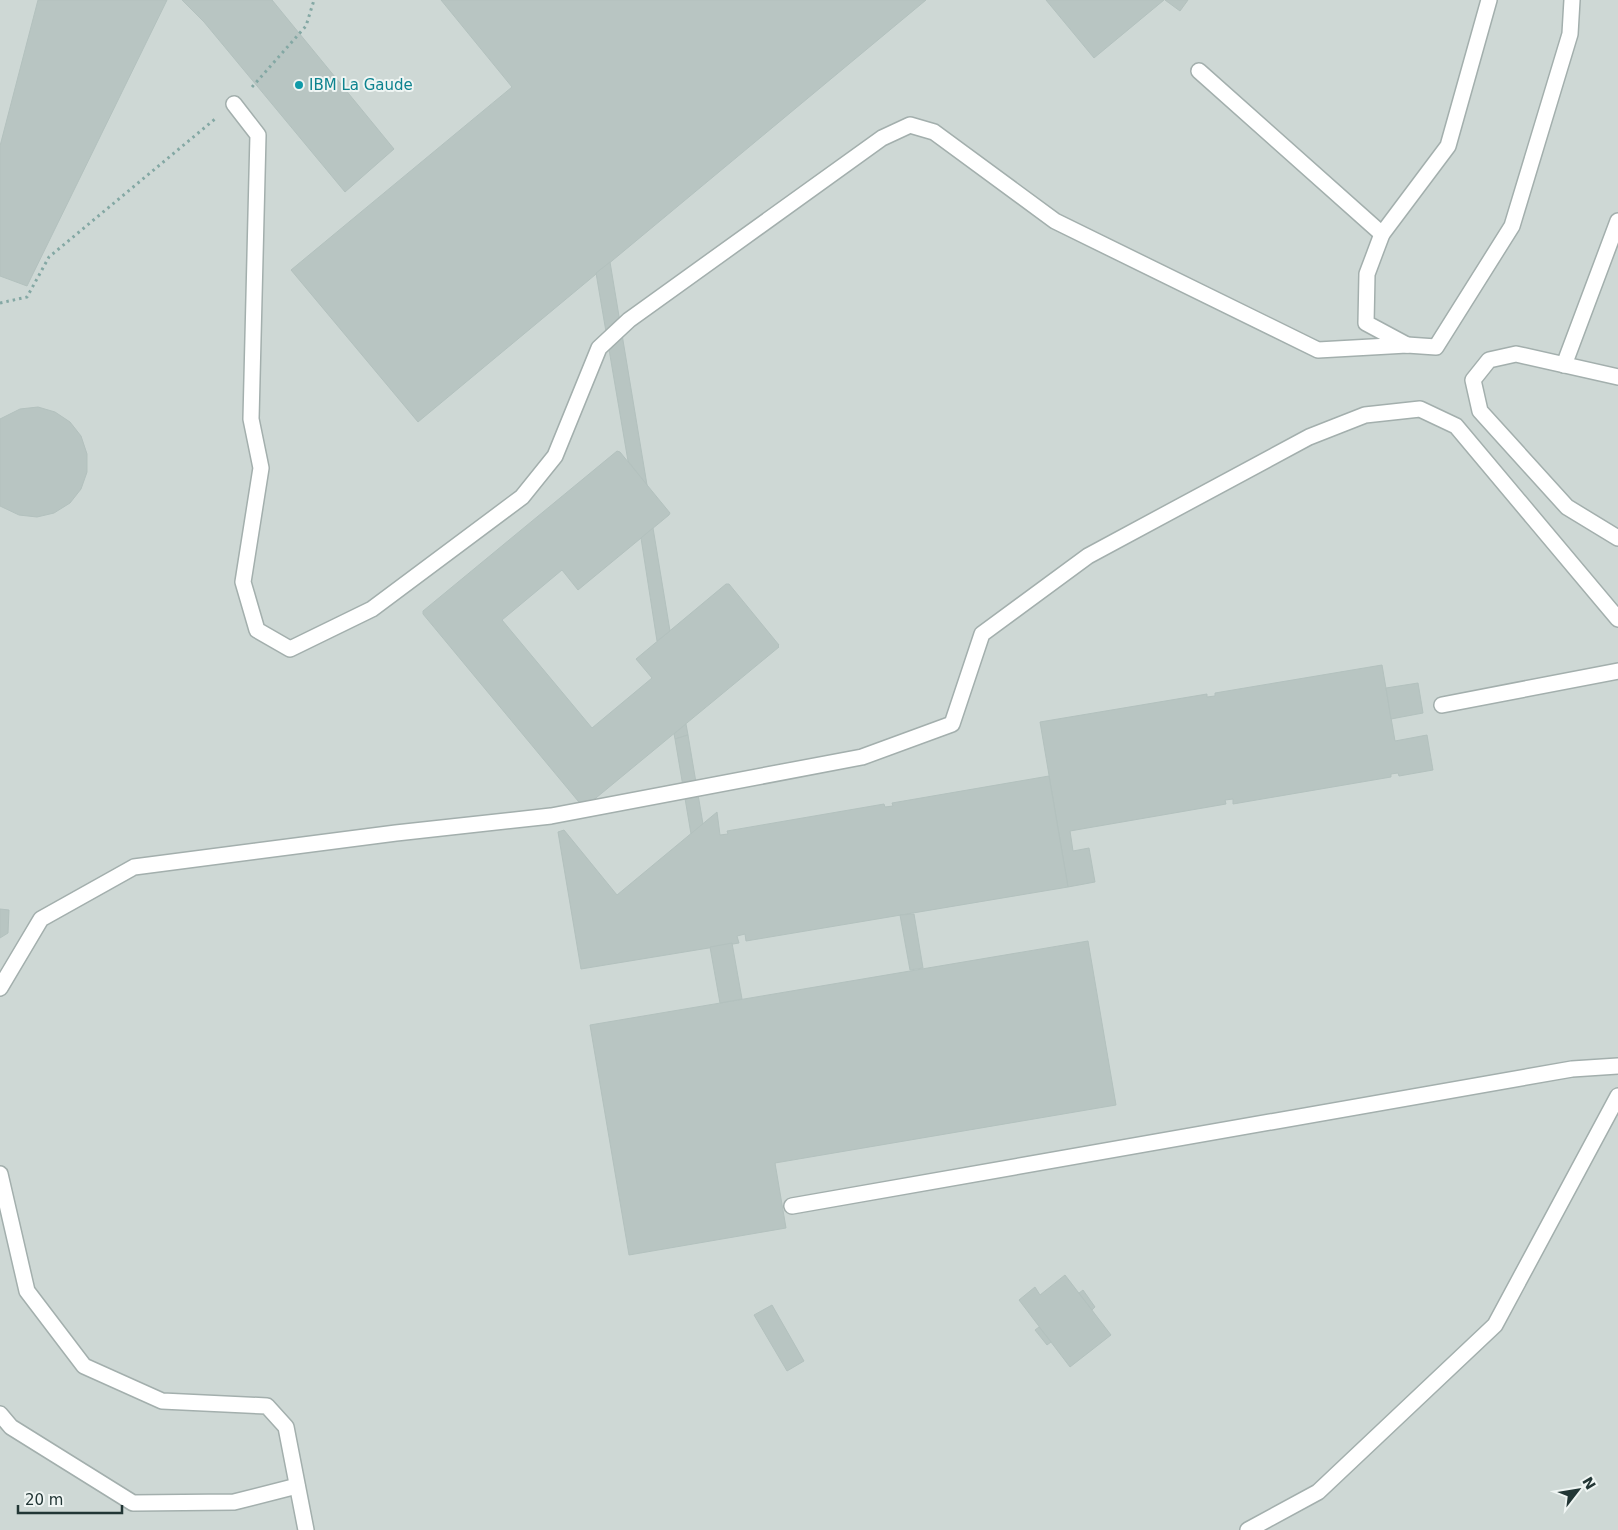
<svg xmlns="http://www.w3.org/2000/svg" width="1618" height="1530" font-family="'DejaVu Sans',sans-serif">
	<style>
		.built { fill: #ced8d5 }
		.building { fill: #b8c5c2; stroke: #b3c1be }
		.lines { fill: none; stroke-linecap: round; stroke-linejoin: round }
		.minor-casing { stroke: #a3afad; stroke-width: 18 }
		.path { stroke: #84a8a4; stroke-width: 3; stroke-dasharray: 2.5 4; stroke-linecap: butt }
		.minor { stroke: #fff; stroke-width: 15 }
		.culture-dot { fill: #0f9aa8; stroke: #eff5f3; stroke-width: 2 }
		.labels { text-anchor: middle; dominant-baseline: central; stroke-width: 4; stroke-linejoin: round; paint-order: stroke }
		.culture-label { font-size: 15px; fill: #0d838f; stroke: #eff5f3; text-anchor: start }
	</style>
	<rect width="100%" height="100%" fill="#dfe8e6"/>
	<rect class="built" x="0" y="0" width="1618" height="1530"/>
	<g class="building">
		<path d="M38 0H167L27 286 0 276V146Z"/>
		<path d="M182 0H272L394 149 345 192 204 22Z"/>
		<path d="M441 0H926L418 422 291 270 512 87Z"/>
		<path d="M1046 0H1164L1094 58Z"/>
		<path d="M1165 0H1188L1180 11Z"/>
		<path d="M610 262 647 485 628 461 596 273Z"/>
		<path d="M38 407 55 412 70 422 81 436 87 454V472L81 489 70 503 54 513 37 517 19 515 0 506V419L20 409Z"/>
		<path d="M617 451 620 452 670 513 669 515 578 590 562 570 502 620 592 728 652 678 636 659 726 584H729L779 645 778 646 779 647 585 807H583L423 614V611Z"/>
		<path d="M653 528 670 631 657 641 641 538Z"/>
		<path d="M1382 665 1395 741 1427 735 1433 770 1399 776 1398 773 1391 774V777L1233 804V799L1225 800 1226 804 1070 831 1073 851 1089 848 1095 882 1068 887 1040 722 1207 694V697L1215 696V693Z"/>
		<path d="M1418 683 1423 713 1391 719 1386 688Z"/>
		<path d="M686 724 688 735 675 739 674 734Z"/>
		<path d="M688 735 703 824 691 834 675 739Z"/>
		<path d="M1049 776 1068 887 746 941 745 934 737 936 739 943 581 969 558 832 564 830 617 895 717 812 720 835 728 834 727 831 884 804 885 807 893 806 892 803Z"/>
		<path d="M0 909 9 910 8 933 0 938Z"/>
		<path d="M914 914 923 968 910 970 900 915Z"/>
		<path d="M1088 941 1116 1105 775 1163 786 1228 629 1255 590 1025Z"/>
		<path d="M732 943 742 999 720 1003 710 947Z"/>
		<path d="M1065 1275 1111 1335 1070 1367 1019 1300 1035 1287 1040 1295Z"/>
		<path d="M1083 1290 1095 1307 1092 1310 1079 1293Z"/>
		<path d="M772 1305 804 1361 787 1371 754 1315Z"/>
		<path d="M1039 1327 1051 1342 1047 1345 1035 1330Z"/>
	</g>
	<g class="lines">
		<defs>
			<g id="minor">
				<path d="M1199 71 1382 234"/>
				<path d="M234 104 258 135 251 419 261 468 243 582 257 630 290 649 372 609 522 497 555 456 599 348 629 320 882 138 910 125 934 132 1055 221 1318 350 1407 345 1436 347 1512 226 1570 34 1572 0"/>
				<path d="M1407 345 1366 323 1367 274 1382 234 1448 146 1489 0"/>
				<path d="M1564 365 1618 221"/>
				<path d="M1618 377 1516 354 1489 360 1473 380 1480 411 1567 507 1618 538"/>
				<path d="M1442 705 1618 671"/>
				<path d="M0 988 41 919 134 867 396 833 551 816 862 757 952 724 982 634 1088 556 1309 437 1365 415 1420 409 1456 426 1618 619"/>
				<path d="M0 1174 27 1291 84 1366 162 1401 267 1406 286 1427 306 1530"/>
				<path d="M792 1206 1572 1069 1618 1066"/>
				<path d="M0 1414 11 1427 133 1503 234 1502 297 1486"/>
				<path d="M1248 1530 1318 1492 1495 1325 1618 1096"/>
			</g>
		</defs>
		<use href="#minor" class="minor-casing"/>
		<g class="path">
			<path d="M252 87 306 26 314 0"/>
			<path d="M0 303 27 297 49 257 215 119"/>
		</g>
		<use href="#minor" class="minor"/>
	</g>
	<circle class="culture-dot" cx="299" cy="85" r="5"/>
	<g class="labels">
		<g class="culture-label">
			<text x="309" y="85">IBM La Gaude</text>
		</g>
	</g>
	<g transform="translate(1578 1490) rotate(59)" stroke="#eff5f3" stroke-width="4" paint-order="stroke">
	<path d="M0-4L9 19L0 12L-9 19Z" fill="#223635"/>
	<text y="-8" font-size="14" font-weight="bold" text-anchor="middle" fill="#223635">N</text>
	</g>
	<path d="M18 1505v8h104v-8" fill="none" stroke="#223635" stroke-width="2.5"/>
	<text x="25" y="1505" font-size="15" fill="#223635" stroke="#eff5f3" stroke-width="4" paint-order="stroke">20 m</text>
</svg>
